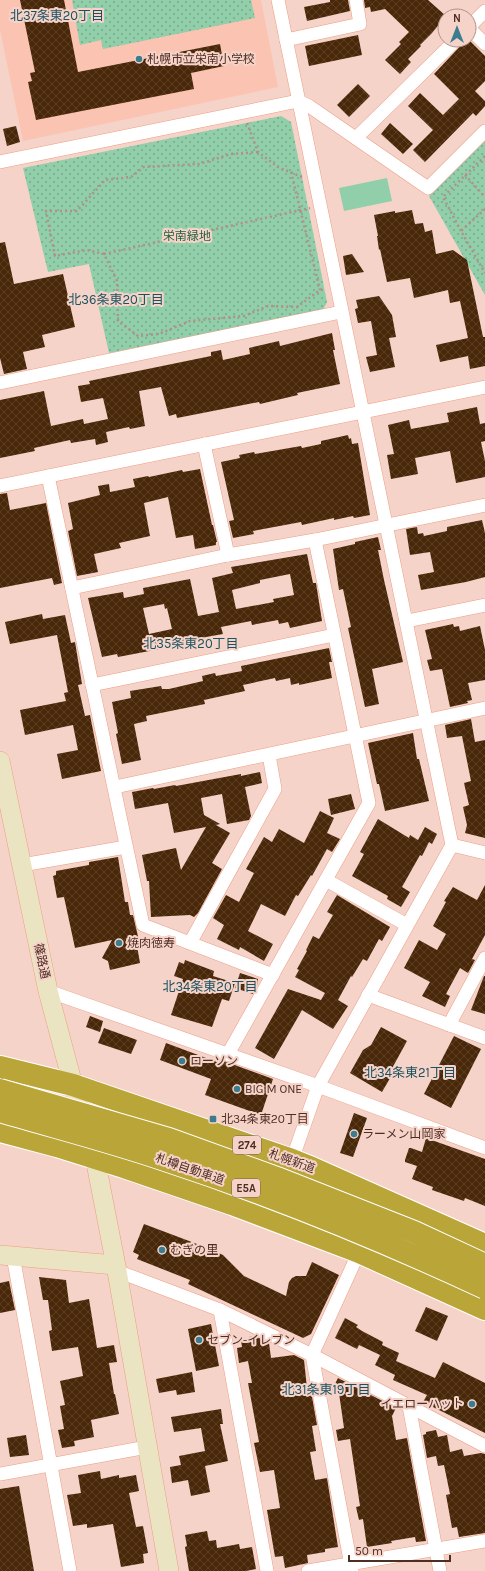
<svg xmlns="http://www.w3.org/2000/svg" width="485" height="1571" font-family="Karla,'Noto Sans JP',sans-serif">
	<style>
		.built { fill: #fbc3b2 }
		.green { fill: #91ceaa }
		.park { fill: url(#park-dots) }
		.building { fill: url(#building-cross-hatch); fill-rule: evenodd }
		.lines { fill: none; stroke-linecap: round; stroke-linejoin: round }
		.street-casing { stroke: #ee9d84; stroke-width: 14 }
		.secondary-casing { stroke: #ee9d84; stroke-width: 20 }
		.highway-casing { stroke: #fff; stroke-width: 24 }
		.path { stroke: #b29085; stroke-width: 2.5; stroke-dasharray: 2 3; stroke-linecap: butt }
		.street { stroke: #fff; stroke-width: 13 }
		.secondary { stroke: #eae4c3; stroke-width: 19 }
		.highway { stroke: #baa538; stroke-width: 22 }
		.highway-bridge-casing { stroke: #fff; stroke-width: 24; stroke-linecap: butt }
		.highway-bridge { stroke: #baa538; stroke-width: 22 }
		.poi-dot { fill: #3b7d8f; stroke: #f6d3c8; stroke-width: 1.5 }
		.labels { text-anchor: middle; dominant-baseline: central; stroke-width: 4; stroke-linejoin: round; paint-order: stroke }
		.shield { fill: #f6d3c8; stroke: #805f54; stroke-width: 1 }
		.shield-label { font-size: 11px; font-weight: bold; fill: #4e2d23 }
		.poi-label { font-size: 12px; fill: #4e2d23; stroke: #f6d3c8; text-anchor: start }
		.park-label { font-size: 12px; fill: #216040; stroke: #f6d3c8 }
		.street-label { font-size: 12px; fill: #4e2d23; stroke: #f6d3c8 }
		.neighbourhood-label { font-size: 13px; fill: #1c5260; stroke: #f6d3c8 }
	</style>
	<defs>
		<pattern id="park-dots" width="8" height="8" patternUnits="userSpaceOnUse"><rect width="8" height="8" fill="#91ceaa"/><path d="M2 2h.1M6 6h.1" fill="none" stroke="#79a88a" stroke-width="1.8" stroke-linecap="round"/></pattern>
		<pattern id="building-cross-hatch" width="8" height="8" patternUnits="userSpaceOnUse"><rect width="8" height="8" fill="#492709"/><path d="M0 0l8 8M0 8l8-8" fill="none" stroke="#5c3e24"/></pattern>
	</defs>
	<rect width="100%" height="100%" fill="#f6d3c8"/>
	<path class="built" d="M0 0H261L278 87 23 141 0 30Z"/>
	<path class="green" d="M387 178 392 201 344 211 339 188Z"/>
	<g class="park">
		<path d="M72 0H251L255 18 103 49 101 40 80 45Z"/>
		<path d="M281 116 291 122 327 302 323 310 109 353 89 264 48 272 23 168Z"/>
		<path d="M485 141V295L429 196Z"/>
	</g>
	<g class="building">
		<path d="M20 0H64L78 72 220 44 224 66 191 73 194 89 36 120 28 82 32 81 30 73 35 72Z"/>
		<path d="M330 0H348L350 11 307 21 304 7 330 2Z"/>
		<path d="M364 0H428L446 16 432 33 420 45 421 46 408 59 411 62 400 74 385 60 401 44 399 42 409 32 385 9 371 12 370 7 365 8Z"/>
		<path d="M358 35 362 55 309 66 305 46Z"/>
		<path d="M466 40H469L485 56V81L475 91 485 101V106L476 116 473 113 425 162 413 150 433 130 408 106 420 93 443 115 459 99 434 74Z"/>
		<path d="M358 84 370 96 349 117 337 105Z"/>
		<path d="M390 123 413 144 403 154 381 134Z"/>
		<path d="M16 126 20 142 7 146 3 129Z"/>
		<path d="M412 210 415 224 423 223 425 232 432 230 436 254 453 250 467 260 483 337H485V366L470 369 468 356 440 362 436 345 468 338 460 301 450 303 448 290 414 298 410 278 387 282 380 249 379 250 377 236H378L374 215 395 211V213Z"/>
		<path d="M5 242 14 284 63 274 75 327 42 335 45 347 23 352 27 369 4 374 0 358V243Z"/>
		<path d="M352 254 364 272 346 275 343 256Z"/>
		<path d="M379 296 392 315 396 337 389 338 395 367 370 372 366 357 377 355 371 321 358 323 355 309 358 308 356 300Z"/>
		<path d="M332 333 335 350H333L340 384 297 393 298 395 260 404 259 402 177 418 176 414 169 416 161 387 139 391 145 426 130 429 129 427 106 432 108 442 96 445 95 439 71 443 70 440 34 448 35 451 0 458V400L44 391 51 426 83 419 84 424 108 419 103 398 81 402 78 386 90 384 89 381 211 356V352L221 350 223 360 250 354 249 348 279 341 280 346Z"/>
		<path d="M477 407 480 424 485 423V441L481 442 485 461V477L456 483 450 451 415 458 418 474 391 479 387 455 394 454 388 425 409 420 411 429 449 422 447 413Z"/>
		<path d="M348 435 349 439 351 438 352 444 358 443 370 515 354 518 353 516 334 520V518L302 525 301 522 253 531 254 534 233 538 229 521 234 520 221 462 240 458 239 455 254 452 255 454 301 446 302 448 321 444V441Z"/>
		<path d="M200 469 212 525H213L217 542H216V545L195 549 193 535 176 538 168 497 144 503 150 536 119 543 121 548 94 554 98 572 77 576 68 531 73 529 68 503 100 495 98 486 109 484 110 492 135 487 133 479 148 476 149 477 182 470 183 472Z"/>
		<path d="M7 493 10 510 46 503 62 583 54 585 52 578 0 588V494Z"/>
		<path d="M482 520 485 533V577L466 582 421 590 418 575 434 572 430 552 410 555 406 529 417 527 418 534 423 533 424 536 447 531V527Z"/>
		<path d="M378 537 381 550H378L384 580 403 662 372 669 379 704 365 707 348 628 351 627 343 589 339 590 333 549 355 544V542Z"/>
		<path d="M307 554 313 583H316L322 621 290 628 288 622 279 624 278 620 252 625 251 621 221 627 223 634 189 640 165 648 118 657 117 654 102 657 88 598 123 592 124 598 144 594 143 588 190 579 198 616 219 612 212 578 233 573 231 567ZM290 574 294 595 273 599 274 602 236 609 232 590 260 583V580ZM164 604 165 609 167 608 172 629 149 634 143 608Z"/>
		<path d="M42 614 43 619 65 615 71 643 75 642 82 684 78 685 85 716 90 715 101 771 62 779 57 754 78 750 73 725 25 735 20 710 66 701 64 693 68 692 57 635 10 644 5 622Z"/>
		<path d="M453 624 454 627 459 626 460 631 480 626 485 650V680L468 683 472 700 467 701 468 703 450 707 442 669 430 671 427 660 432 659 425 630Z"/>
		<path d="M329 648 332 662H329L332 678 299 685V683L291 685 290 678 276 681 275 678 243 685 245 691 204 700 205 704 146 716 147 721 134 724 141 760 122 764 116 734 118 733 112 702 131 698 130 691 161 686 162 689H169L203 681 202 676 215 673 216 676 242 671 241 666Z"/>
		<path d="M471 719 475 742 485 740V838L465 833 467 825 463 807 469 805 464 783 471 781 462 736 447 738 445 725Z"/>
		<path d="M413 733 417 759H419L429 801 385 811 379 784H377L368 743Z"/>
		<path d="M260 772 262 783 245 787 251 816 249 820 227 824 222 794 201 798 204 815 220 824 216 825 230 833 212 863 222 869 198 913 194 917 190 915 151 917 149 881H147L142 855 176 848 181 870 206 827 174 833 168 803 135 809 132 792 153 788 154 789 175 785 176 786 241 774V776Z"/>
		<path d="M351 794 355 809 331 815 328 799Z"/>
		<path d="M320 811 334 818 327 833 340 839 332 852 327 849 312 876 311 875 298 896 296 895 285 916 261 904 248 931 273 944 264 961 240 947 239 950 217 939 224 925 213 918 226 895 239 902 254 873 246 869 264 837 272 842 279 829 304 843Z"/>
		<path d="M378 819 409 838 410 835 418 840 425 827 437 834 432 844 429 842 422 856 420 855 402 887 410 892 401 907 387 899 388 896 352 876 364 854 360 852Z"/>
		<path d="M118 857 125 902H128L130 915H133L140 945 137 946 140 963 110 970 108 961 102 958 112 940 75 948 64 897 57 898 53 876 56 875V871L89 865V862Z"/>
		<path d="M485 885V935L472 959 475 960 468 973 460 968 446 994 450 996 445 1007 422 996 430 982 404 968 419 940 437 950 446 934 433 926 446 902 444 901 453 887 477 900Z"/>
		<path d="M337 895 390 927 382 941 379 939 367 961 363 959 352 977 351 976 338 1000 348 1006 333 1029 302 1010 274 1059 255 1048 288 989 321 1000 325 993 295 977 299 970 297 969 307 951 306 950 313 936 319 939 333 915 327 912Z"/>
		<path d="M185 960 214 971 213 976 235 983 229 1001 222 999 212 1027 171 1015 183 979 174 976 179 962 184 964Z"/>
		<path d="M240 973 258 979 257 986 253 994 235 988Z"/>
		<path d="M484 976H485V1014L471 1010Z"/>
		<path d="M90 1016 103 1021 100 1032 86 1027Z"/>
		<path d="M381 1027 407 1041 390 1072 393 1073 382 1092 350 1073 363 1050 371 1045Z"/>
		<path d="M104 1028 137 1040 131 1054 98 1043Z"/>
		<path d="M454 1036 481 1049 451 1108 424 1094Z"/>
		<path d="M166 1043 217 1062 218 1059 273 1079 261 1115 205 1095 211 1079 160 1060Z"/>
		<path d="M354 1113 367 1118 353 1157 340 1153Z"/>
		<path d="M426 1138 485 1159V1206L465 1198 464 1201 432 1190 433 1187 412 1179 417 1166 405 1162V1160L409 1148H411L422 1152Z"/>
		<path d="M144 1224 205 1247 223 1255 244 1276 286 1296 289 1282 292 1278 296 1276H306L312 1262 339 1275 311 1334 303 1338 188 1284 190 1280 137 1259 139 1255 133 1252Z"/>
		<path d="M39 1277 66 1280 69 1303 89 1299 97 1348 114 1345 117 1362 109 1363 114 1394H115L119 1414 91 1420 94 1437 74 1441 75 1446 62 1448 58 1430 64 1429 60 1406 65 1405 60 1381 83 1376 78 1347 52 1351 49 1331 52 1330 48 1300H43Z"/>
		<path d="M9 1281 15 1310 0 1313V1283Z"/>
		<path d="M426 1307 448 1316 437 1341 415 1331Z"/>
		<path d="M345 1318 358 1325 356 1327 362 1331 383 1342 382 1345 399 1353 396 1361 435 1378 443 1362 485 1383V1433L423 1402 427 1395 393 1380 395 1375 375 1365 380 1355 359 1345 357 1349 335 1338Z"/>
		<path d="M211 1324 219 1366 196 1371 188 1329Z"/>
		<path d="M255 1336 269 1343 271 1358 294 1355 304 1360 307 1388 309 1392 311 1391 317 1425 312 1426 316 1451 310 1452 315 1480 327 1478 338 1547 325 1549V1552L307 1555 308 1563 285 1568 283 1556 275 1557 267 1510 280 1508 274 1470 260 1472 254 1443 259 1442 248 1383H252L248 1361 239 1363 237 1348 242 1347 241 1340 249 1339V1337Z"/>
		<path d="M192 1372 195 1392 177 1395 176 1390 159 1393 156 1379Z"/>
		<path d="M338 1378 396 1408 392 1416 396 1440 407 1438 426 1541 416 1542 415 1537 391 1541 392 1543 367 1547 363 1519 359 1520 356 1507 360 1506 350 1439 338 1441 336 1430 344 1428 339 1393 332 1390Z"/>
		<path d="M221 1409 223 1424H220L228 1461 205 1466 210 1492 191 1496 188 1480 172 1483 170 1467 181 1465 179 1456 205 1451 201 1428 174 1432 171 1417Z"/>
		<path d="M436 1430 438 1437 447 1435 450 1452 462 1449 464 1456 481 1453 485 1454V1533L459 1537 457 1527 452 1528 446 1495 450 1494 444 1465 438 1466 436 1456 427 1458 423 1435 426 1434V1432Z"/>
		<path d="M26 1435 29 1455 10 1457 7 1438Z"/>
		<path d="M100 1471 101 1479 119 1475V1478L136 1475 139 1491 129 1493 136 1527 143 1526 148 1553 143 1554 144 1563 121 1567 113 1524 87 1528V1524L73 1526 67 1495 81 1493 78 1475Z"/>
		<path d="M19 1486 34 1571H0V1489Z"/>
		<path d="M207 1531 209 1541 216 1540 217 1548 239 1544 240 1549 252 1547 256 1569 246 1571H189L185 1547 187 1546 185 1535Z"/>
	</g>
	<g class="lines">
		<defs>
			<g id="street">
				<path d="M278 0 452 845 318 1086 292 1160"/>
				<path d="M469 27 485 11"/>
				<path d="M469 28 485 44"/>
				<path d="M286 40 360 24 356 0"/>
				<path d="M356 138 456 40"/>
				<path d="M0 162 298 101 309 106 428 188 485 131"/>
				<path d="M0 383 341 312"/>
				<path d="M204 444 228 555"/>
				<path d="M48 476 143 925 273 975"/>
				<path d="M0 486 485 387"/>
				<path d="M72 588 228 555 315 540 485 505"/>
				<path d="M407 621 485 605"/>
				<path d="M92 685 334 635"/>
				<path d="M115 787 485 708"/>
				<path d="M452 845 485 853"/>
				<path d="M22 865 126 847"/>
				<path d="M326 880 407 925"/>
				<path d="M190 943 275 789 269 755"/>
				<path d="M48 991 318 1086 485 1148"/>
				<path d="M368 995 485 1038"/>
				<path d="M449 1025 485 958"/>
				<path d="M228 1054 369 803 315 540"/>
				<path d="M13 1256 70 1571"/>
				<path d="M117 1271 220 1310 312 1355 485 1446"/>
				<path d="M220 1310 267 1571"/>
				<path d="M409 1406 440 1571"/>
				<path d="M0 1474 147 1447"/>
				<path d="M308 1571 485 1541"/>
				<path d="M352 1571 312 1355 359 1252"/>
			</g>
			<g id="secondary">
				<path d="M0 761 48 991 73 1085 95 1158 117 1271 169 1571"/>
				<path d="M0 1255 115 1265"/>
			</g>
			<g id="highway">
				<path d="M0 1067 73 1085 292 1160 312 1168 485 1245"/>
				<path d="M0 1131 57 1146 124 1167 232 1204 359 1252 485 1309"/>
			</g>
		</defs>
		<use href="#street" class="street-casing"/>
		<use href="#secondary" class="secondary-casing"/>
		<use href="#highway" class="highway-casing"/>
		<g class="path">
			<path d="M247 123 258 152 278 167 302 177"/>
			<path d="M258 152 231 154 199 164 144 167 131 177 105 180 77 211H46L55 256 87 250 104 254 117 281 118 321 138 336 159 334 190 321 244 316 268 306 297 307 320 290 324 289"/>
			<path d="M291 172 320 290"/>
			<path d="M465 175 485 197"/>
			<path d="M485 209 461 231 485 273"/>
			<path d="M461 231 443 197 485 156"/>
			<path d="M104 254 310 208"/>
		</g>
		<use href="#street" class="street"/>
		<use href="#secondary" class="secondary"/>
		<use href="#highway" class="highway"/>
		<defs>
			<g id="highway-bridge">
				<path d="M0 1090 169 1139 277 1178 414 1232 485 1265"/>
				<path d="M0 1111C54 1127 109 1141 162 1159 272 1195 380 1239 485 1288"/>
			</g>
		</defs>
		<use href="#highway-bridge" class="highway-bridge-casing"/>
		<use href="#highway-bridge" class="highway-bridge"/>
	</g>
	<g class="poi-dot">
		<circle cx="139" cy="59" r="4"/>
		<circle cx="119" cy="943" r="4"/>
		<circle cx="182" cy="1061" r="4"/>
		<circle cx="237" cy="1089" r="4"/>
		<rect x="209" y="1115" width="8" height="8" rx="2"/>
		<circle cx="354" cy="1134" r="4"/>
		<circle cx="162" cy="1250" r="4"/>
		<circle cx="199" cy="1340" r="4"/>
		<circle cx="472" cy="1404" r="4"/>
	</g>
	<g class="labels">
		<g class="shield">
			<rect x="233" y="1136" width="28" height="18" rx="3"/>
			<rect x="232" y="1179" width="28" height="18" rx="3"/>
		</g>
		<g class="shield-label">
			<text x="247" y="1145">274</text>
			<text x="246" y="1188">E5A</text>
		</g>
		<g class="poi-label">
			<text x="147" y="59">札幌市立栄南小学校</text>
			<text x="127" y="943">焼肉徳寿</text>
			<text x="190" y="1061">ローソン</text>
			<text x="245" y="1089">BIG M ONE</text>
			<text x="221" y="1119">北34条東20丁目</text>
			<text x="362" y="1134">ラーメン山岡家</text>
			<text x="170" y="1250">むぎの里</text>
			<text x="207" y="1340">セブン-イレブン</text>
			<text x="464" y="1404" text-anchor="end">イエローハット</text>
		</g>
		<g class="park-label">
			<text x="187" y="236">栄南緑地</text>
		</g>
		<g class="street-label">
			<text transform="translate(42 961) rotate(78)">篠路通</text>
			<text transform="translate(292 1161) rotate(20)">札幌新道</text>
			<text transform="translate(190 1169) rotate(19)">札樽自動車道</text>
		</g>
		<g class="neighbourhood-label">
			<text x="57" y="15">北37条東20丁目</text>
			<text x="116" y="299">北36条東20丁目</text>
			<text x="191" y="643">北35条東20丁目</text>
			<text x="210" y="986">北34条東20丁目</text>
			<text x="410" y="1072">北34条東21丁目</text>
			<text x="326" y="1389">北31条東19丁目</text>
		</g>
	</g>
	<g transform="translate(457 28)"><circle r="19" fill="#f6d3c8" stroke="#b39186"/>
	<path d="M0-3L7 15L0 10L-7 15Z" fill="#3b7d8f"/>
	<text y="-6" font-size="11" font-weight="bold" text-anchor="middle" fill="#4e2d23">N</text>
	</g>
	<path d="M349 1555v6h101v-6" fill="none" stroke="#4e2d23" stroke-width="2"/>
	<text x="355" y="1555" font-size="12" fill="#4e2d23" stroke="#f6d3c8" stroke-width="3" paint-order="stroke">50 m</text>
</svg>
